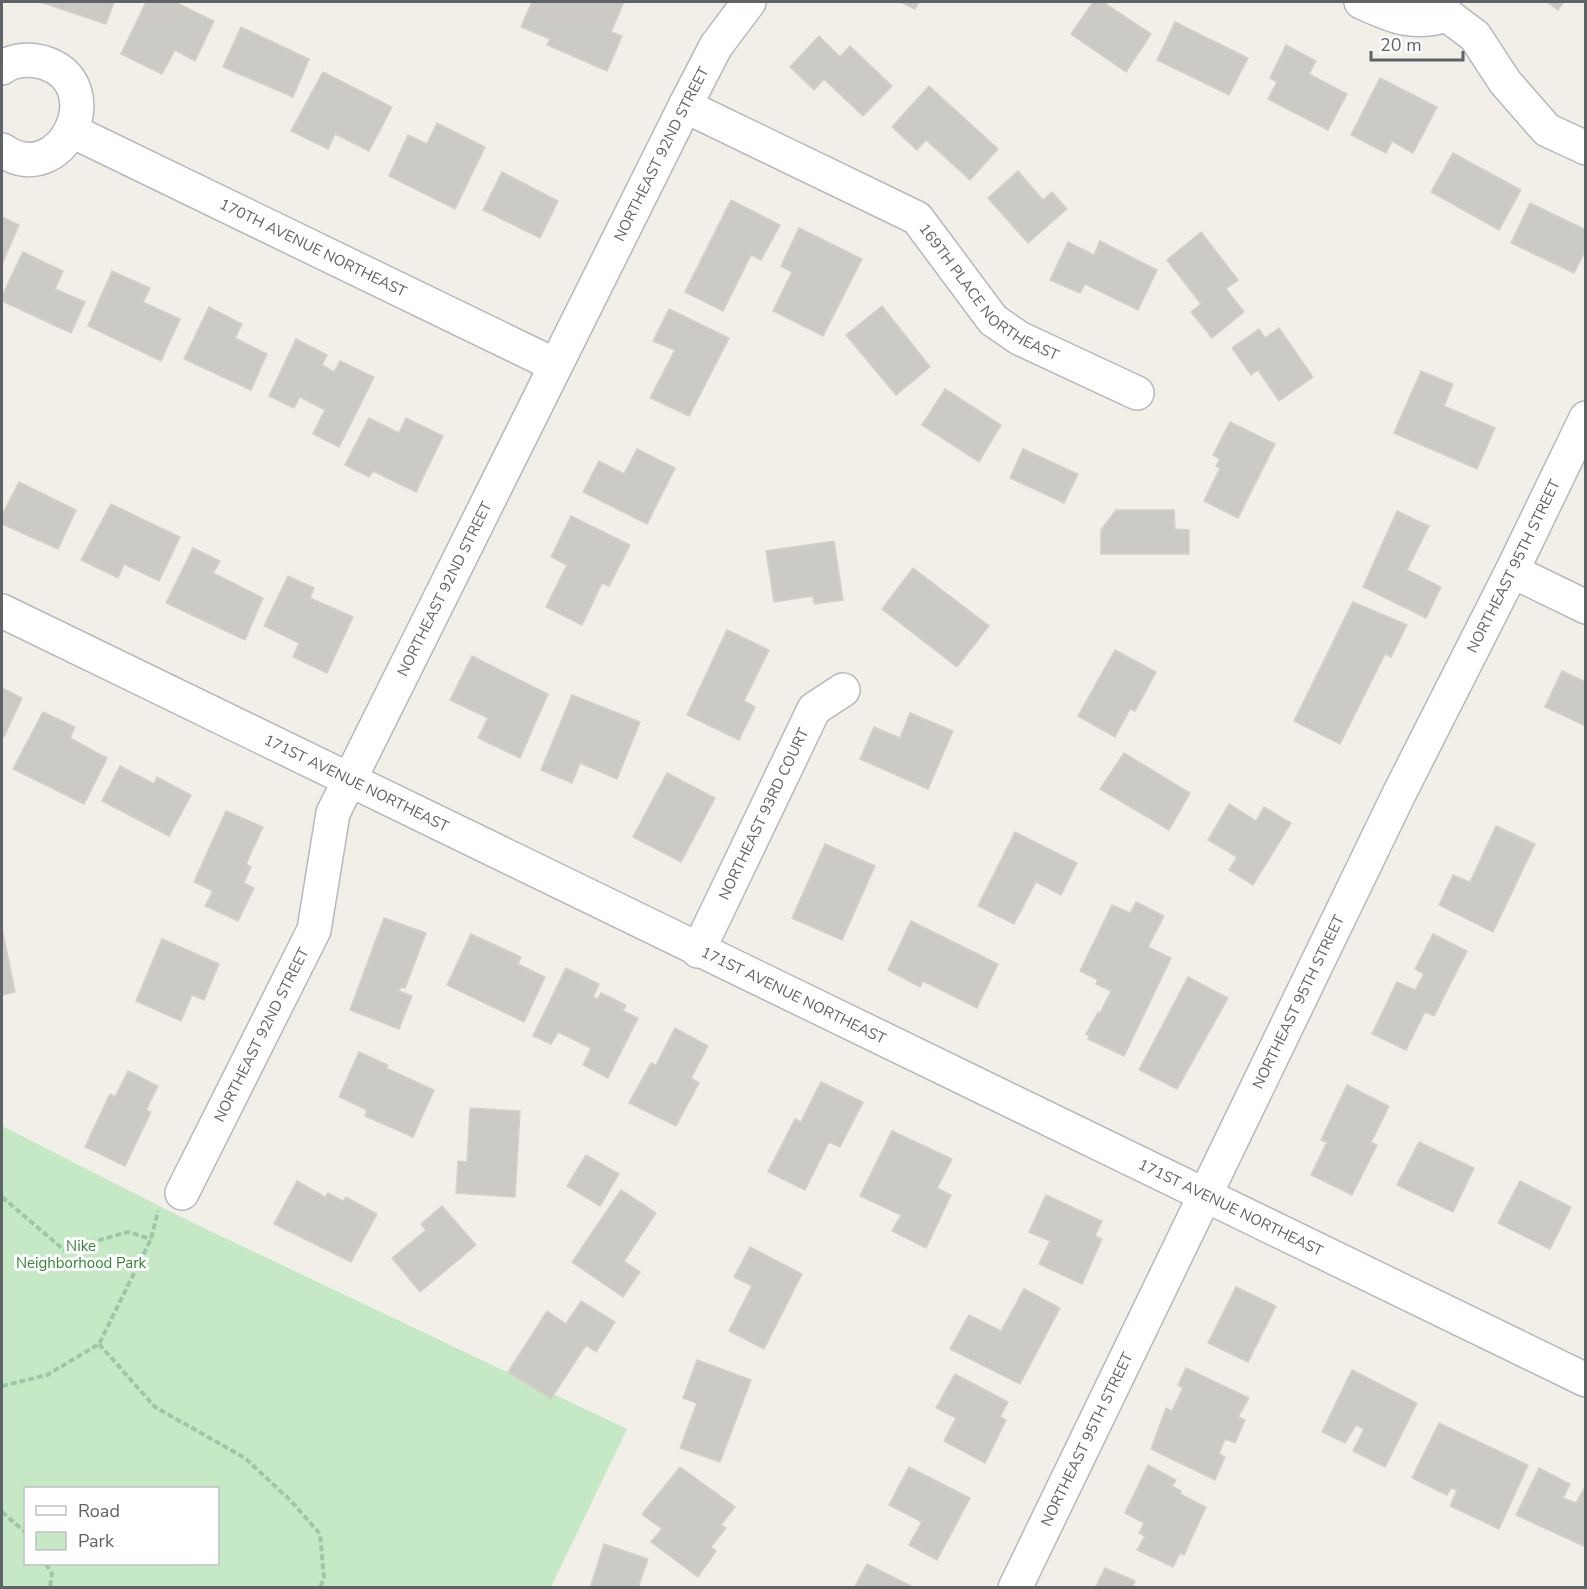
<svg xmlns="http://www.w3.org/2000/svg" width="1587" height="1589" font-family="'Nunito Sans',sans-serif">
	<style>
		.green { fill: #c5e8c5; fill-rule: evenodd }
		.building { fill: #cccac5; stroke: #d6d1c6; stroke-width: 1.5 }
		.lines { fill: none; stroke-linecap: round; stroke-linejoin: round }
		.minor-casing { stroke: #b5b8bc; stroke-width: 36 }
		.path { stroke: #9cc7a9; stroke-width: 4; stroke-dasharray: 6 3; stroke-linecap: butt }
		.minor { stroke: #fff; stroke-width: 33 }
		.labels { text-anchor: middle; dominant-baseline: central; stroke-width: 6; stroke-linejoin: round; paint-order: stroke }
		.street-label { font-size: 15px; fill: #5f6368; stroke: #fff }
		.park-label { font-size: 15px; fill: #348238; stroke: #fff }
	</style>
	<rect width="100%" height="100%" fill="#f1efe8"/>
	<path class="green" d="M2 1126 187 1220 627 1429 551 1587H2ZM26 1488H218V1564H26Z"/>
	<g class="building">
		<path d="M40 2H114L106 24Z"/>
		<path d="M146 2H175L214 21 195 61 175 50 162 74 121 54Z"/>
		<path d="M532 2H624L611 32 622 36 607 71 547 45 550 39 521 27Z"/>
		<path d="M900 2H919L915 9Z"/>
		<path d="M1093 2H1103L1151 34 1126 72 1071 34Z"/>
		<path d="M1547 2H1564L1558 10Z"/>
		<path d="M1175 22 1248 58 1229 95 1157 60Z"/>
		<path d="M241 27 309 59 293 97 223 67Z"/>
		<path d="M819 36 840 57 850 46 892 86 863 116 824 79 814 90 790 67Z"/>
		<path d="M1286 45 1316 61 1309 74 1347 94 1328 130 1268 99 1277 82 1270 78Z"/>
		<path d="M323 72 392 107 369 151 335 134 328 149 291 131Z"/>
		<path d="M1380 78 1437 107 1413 153 1392 141 1386 153 1351 135Z"/>
		<path d="M929 86 998 149 970 180 926 140 917 150 892 127Z"/>
		<path d="M437 123 485 147 455 209 389 176 408 135 427 144Z"/>
		<path d="M1453 153 1521 190 1499 230 1431 192Z"/>
		<path d="M1018 171 1043 200 1052 192 1067 209 1028 243 988 198Z"/>
		<path d="M502 172 558 201 540 238 483 210Z"/>
		<path d="M731 200 780 225 761 260 751 255 723 311 685 292Z"/>
		<path d="M1530 203 1586 230V249L1574 273 1511 243Z"/>
		<path d="M2 217 19 225 2 264Z"/>
		<path d="M799 228 862 259 823 336 773 311 792 272 781 266Z"/>
		<path d="M1201 232 1238 280 1226 289 1244 312 1212 338 1191 312 1201 304 1167 260Z"/>
		<path d="M1100 241 1157 270 1138 310 1085 284 1080 293 1050 280 1068 242 1094 255Z"/>
		<path d="M23 252 63 271 55 289 85 302 71 333 2 301V296Z"/>
		<path d="M112 271 150 288 143 302 180 319 161 361 88 326Z"/>
		<path d="M882 306 930 367 896 395 846 335Z"/>
		<path d="M209 307 242 324 235 338 267 354 251 390 184 359Z"/>
		<path d="M669 309 729 338 689 416 650 398 675 350 653 341Z"/>
		<path d="M1279 328 1313 377 1279 401 1258 370 1251 375 1232 348 1259 329 1265 338Z"/>
		<path d="M296 339 327 355 322 365 334 372 340 361 374 377 339 447 313 434 325 410 300 397 294 408 269 396Z"/>
		<path d="M1421 371 1453 384 1444 406 1495 428 1477 469 1394 433Z"/>
		<path d="M945 389 1001 425 979 462 922 425Z"/>
		<path d="M369 418 399 433 406 418 443 436 416 492 373 471 369 477 345 465Z"/>
		<path d="M1230 422 1275 444 1238 518 1204 501 1220 468 1216 466 1220 459 1213 455Z"/>
		<path d="M637 449 675 468 647 524 583 492 599 461 624 474Z"/>
		<path d="M1023 449 1078 474 1064 503 1010 478Z"/>
		<path d="M19 482 76 510 58 549 2 524V515Z"/>
		<path d="M111 504 180 537 159 581 124 564 118 578 81 560Z"/>
		<path d="M1116 510H1174L1175 529 1189 530V554H1101V530Z"/>
		<path d="M1397 511 1429 526 1407 570 1441 587 1426 618 1363 587Z"/>
		<path d="M571 516 630 545 609 586 602 583 582 625 546 607 567 565 551 557Z"/>
		<path d="M834 541 843 600 814 604 813 596 774 602 766 551Z"/>
		<path d="M193 548 220 561 213 573 263 598 245 640 166 603Z"/>
		<path d="M913 568 989 626 957 667 882 609Z"/>
		<path d="M288 576 314 588 310 598 353 617 327 673 293 657 299 643 264 626Z"/>
		<path d="M1353 602 1407 625 1391 657 1385 654 1340 744 1294 721Z"/>
		<path d="M727 630 769 650 744 701 755 707 739 740 687 715Z"/>
		<path d="M1115 650 1156 672 1135 711 1130 709 1115 737 1078 716Z"/>
		<path d="M472 656 548 694 520 758 478 738 488 718 450 700Z"/>
		<path d="M1562 671 1586 682V726L1545 707Z"/>
		<path d="M2 688 22 698 4 737 2 736Z"/>
		<path d="M572 695 640 722 617 779 580 763 572 783 541 770Z"/>
		<path d="M43 712 75 727 70 738 107 758 84 804 13 769Z"/>
		<path d="M910 713 953 731 928 789 860 759 874 727 900 738Z"/>
		<path d="M1124 753 1190 793 1169 830 1100 789Z"/>
		<path d="M120 766 154 784 157 777 191 795 169 836 102 801Z"/>
		<path d="M667 773 715 798 681 862 633 837Z"/>
		<path d="M1229 804 1256 821 1264 807 1291 823 1253 885 1229 870 1237 857 1208 840Z"/>
		<path d="M226 811 263 827 246 864 251 867 244 883 254 888 238 921 205 906 213 891 194 882Z"/>
		<path d="M1496 826 1535 844 1493 932 1439 905 1453 875 1470 882Z"/>
		<path d="M1015 832 1077 863 1061 895 1036 882 1014 924 978 906Z"/>
		<path d="M825 844 875 866 842 940 792 918Z"/>
		<path d="M1136 902 1164 916 1148 947 1171 958 1124 1056 1088 1039 1089 1036 1086 1034 1098 1012 1100 1013 1111 991 1096 984 1098 980 1080 971 1112 905 1130 913Z"/>
		<path d="M384 918 426 933 405 988 401 987 399 991 412 996 399 1029 350 1010Z"/>
		<path d="M911 921 998 964 977 1008 923 981 920 987 888 970Z"/>
		<path d="M2 928 15 992 2 995Z"/>
		<path d="M471 934 521 957 518 964 545 977 524 1022 447 985Z"/>
		<path d="M1433 934 1467 951 1434 1016 1425 1012 1406 1050 1372 1034 1397 982 1415 990 1424 974 1415 969Z"/>
		<path d="M162 939 219 964 204 1000 192 995 181 1021 136 1001Z"/>
		<path d="M566 968 599 984 593 997 598 999 601 993 626 1005 623 1011 638 1018 608 1078 583 1065 591 1048 558 1032 551 1044 533 1036Z"/>
		<path d="M1188 977 1228 998 1177 1089 1139 1070Z"/>
		<path d="M675 1028 708 1046 691 1078 699 1083 676 1126 629 1103 651 1063 656 1065Z"/>
		<path d="M359 1052 388 1065 386 1068 434 1090 413 1137 365 1116 367 1110 339 1097Z"/>
		<path d="M128 1071 158 1086 146 1110 151 1112 125 1166 85 1147 110 1094 115 1097Z"/>
		<path d="M821 1082 863 1102 840 1147 829 1142 805 1190 768 1172 795 1119 801 1122Z"/>
		<path d="M1347 1085 1389 1106 1371 1142 1377 1145 1352 1195 1311 1175 1327 1142 1321 1140Z"/>
		<path d="M470 1108 520 1111 515 1197 456 1193 458 1161 467 1162Z"/>
		<path d="M892 1131 952 1159 937 1188 951 1195 926 1248 892 1231 901 1215 860 1196Z"/>
		<path d="M1419 1142 1474 1168 1453 1212 1397 1185Z"/>
		<path d="M586 1155 619 1174 600 1206 567 1186Z"/>
		<path d="M297 1181 325 1197 328 1193 343 1201 346 1197 377 1214 351 1262 274 1224Z"/>
		<path d="M1520 1181 1571 1207 1550 1249 1498 1223Z"/>
		<path d="M621 1190 656 1213 624 1261 640 1272 623 1297 572 1262Z"/>
		<path d="M1046 1195 1102 1221 1095 1236 1102 1239 1082 1284 1039 1264 1050 1241 1029 1232Z"/>
		<path d="M442 1206 476 1245 420 1292 392 1258 426 1230 421 1224Z"/>
		<path d="M750 1247 802 1274 764 1349 729 1331 752 1286 734 1277Z"/>
		<path d="M1236 1287 1276 1306 1248 1362 1208 1343Z"/>
		<path d="M1024 1289 1060 1308 1020 1384 950 1349 969 1315 1001 1331Z"/>
		<path d="M581 1301 615 1322 596 1352 586 1345 551 1399 508 1372 547 1311 566 1324Z"/>
		<path d="M697 1360 751 1380 720 1462 680 1448 697 1403 683 1398Z"/>
		<path d="M1186 1368 1249 1398 1238 1417 1245 1420 1235 1443 1225 1439 1219 1454 1225 1457 1215 1480 1151 1449 1166 1408 1172 1411 1183 1388 1178 1385Z"/>
		<path d="M1352 1370 1417 1403 1385 1467 1353 1451 1364 1429 1356 1425 1345 1443 1322 1432Z"/>
		<path d="M955 1374 1008 1402 1000 1417 1006 1420 985 1463 944 1441 956 1418 936 1408Z"/>
		<path d="M1439 1423 1528 1465 1499 1529 1450 1506 1457 1490 1451 1488 1447 1495 1412 1478Z"/>
		<path d="M1148 1465 1176 1480 1172 1486 1181 1491 1180 1494 1206 1507 1184 1555 1180 1553 1173 1567 1137 1550 1145 1536 1139 1533 1144 1523 1125 1513Z"/>
		<path d="M680 1467 735 1507 721 1525 726 1528 711 1547 716 1551 698 1577 651 1542 662 1529 642 1514Z"/>
		<path d="M909 1467 970 1498 937 1560 909 1545 922 1522 889 1505Z"/>
		<path d="M1539 1468 1570 1484 1563 1498 1576 1503 1586 1485V1547L1516 1515Z"/>
		<path d="M604 1544 648 1559 638 1588H590Z"/>
		<path d="M867 1564 915 1588H854Z"/>
		<path d="M1105 1568 1135 1581 1132 1588H1095Z"/>
	</g>
	<g class="lines">
		<defs>
			<g id="minor">
				<path d="M1361 2C1392 16 1412 26 1447 15"/>
				<path d="M1439 2 1447 15 1475 36 1505 82 1547 130 1586 148"/>
				<path d="M2 68C13 60 28 59 42 62 114 83 61 192 2 150"/>
				<path id="s1" d="M685 106 917 218 993 320 1019 338 1137 393"/>
				<path id="s2" d="M72 131 555 365"/>
				<path d="M1512 571 1586 607"/>
				<path id="s3" d="M2 611 1586 1380"/>
				<path id="s4" d="M698 951 814 709 843 690"/>
				<path id="s5" d="M182 1193 314 930 333 813 685 106 716 46 749 2"/>
				<path id="s6" d="M1015 1588 1399 794 1512 571 1586 418"/>
			</g>
		</defs>
		<use href="#minor" class="minor-casing"/>
		<g class="path">
			<path d="M2 1197 64 1250 128 1232 151 1239"/>
			<path d="M99 1344 155 1407 245 1458 291 1501 320 1534 324 1578 320 1588"/>
			<path d="M2 1386 47 1375 99 1344 151 1239 158 1211"/>
			<path d="M2 1512 26 1533"/>
			<path d="M46 1564 52 1574 50 1588"/>
		</g>
		<use href="#minor" class="minor"/>
	</g>
	<g class="labels">
		<g class="street-label">
			<text stroke="none"><textPath href="#s5" startOffset="1149">NORTHEAST 92ND STREET</textPath></text>
			<text stroke="none"><textPath href="#s2" startOffset="268">170TH AVENUE NORTHEAST</textPath></text>
			<text stroke="none"><textPath href="#s1" startOffset="363">169TH PLACE NORTHEAST</textPath></text>
			<text stroke="none"><textPath href="#s6" startOffset="1137">NORTHEAST 95TH STREET</textPath></text>
			<text stroke="none"><textPath href="#s5" startOffset="663">NORTHEAST 92ND STREET</textPath></text>
			<text stroke="none"><textPath href="#s3" startOffset="394">171ST AVENUE NORTHEAST</textPath></text>
			<text stroke="none"><textPath href="#s4" startOffset="152">NORTHEAST 93RD COURT</textPath></text>
			<text stroke="none"><textPath href="#s3" startOffset="880">171ST AVENUE NORTHEAST</textPath></text>
			<text stroke="none"><textPath href="#s6" startOffset="651">NORTHEAST 95TH STREET</textPath></text>
			<text stroke="none"><textPath href="#s5" startOffset="177">NORTHEAST 92ND STREET</textPath></text>
			<text stroke="none"><textPath href="#s3" startOffset="1366">171ST AVENUE NORTHEAST</textPath></text>
			<text stroke="none"><textPath href="#s6" startOffset="165">NORTHEAST 95TH STREET</textPath></text>
		</g>
		<g class="park-label">
			<text x="81" y="1246">Nike<tspan x="81" dy="17">Neighborhood Park</tspan></text>
		</g>
	</g>
	<rect width="1587" height="1589" fill="none" stroke="#5f6368" stroke-width="6"/>
	<rect x="24" y="1487" width="195" height="78" fill="#ffffff" stroke="#bfc1c3" stroke-width="1.5"/>
	<rect x="36" y="1506" width="30" height="9" fill="#ffffff" stroke="#bfc1c3" stroke-width="1.5"/>
	<text x="78" y="1517" font-size="18" fill="#5f6368">Road</text>
	<rect x="36" y="1532" width="30" height="18" fill="#c5e8c5" stroke="#bfc1c3" stroke-width="1.5"/>
	<text x="78" y="1547" font-size="18" fill="#5f6368">Park</text>
	<path d="M1371 51v9h92v-9" fill="none" stroke="#5f6368" stroke-width="3"/>
	<text x="1380" y="51" font-size="18" fill="#5f6368" stroke="#ffffff" stroke-width="4.5" paint-order="stroke">20 m</text>
</svg>
